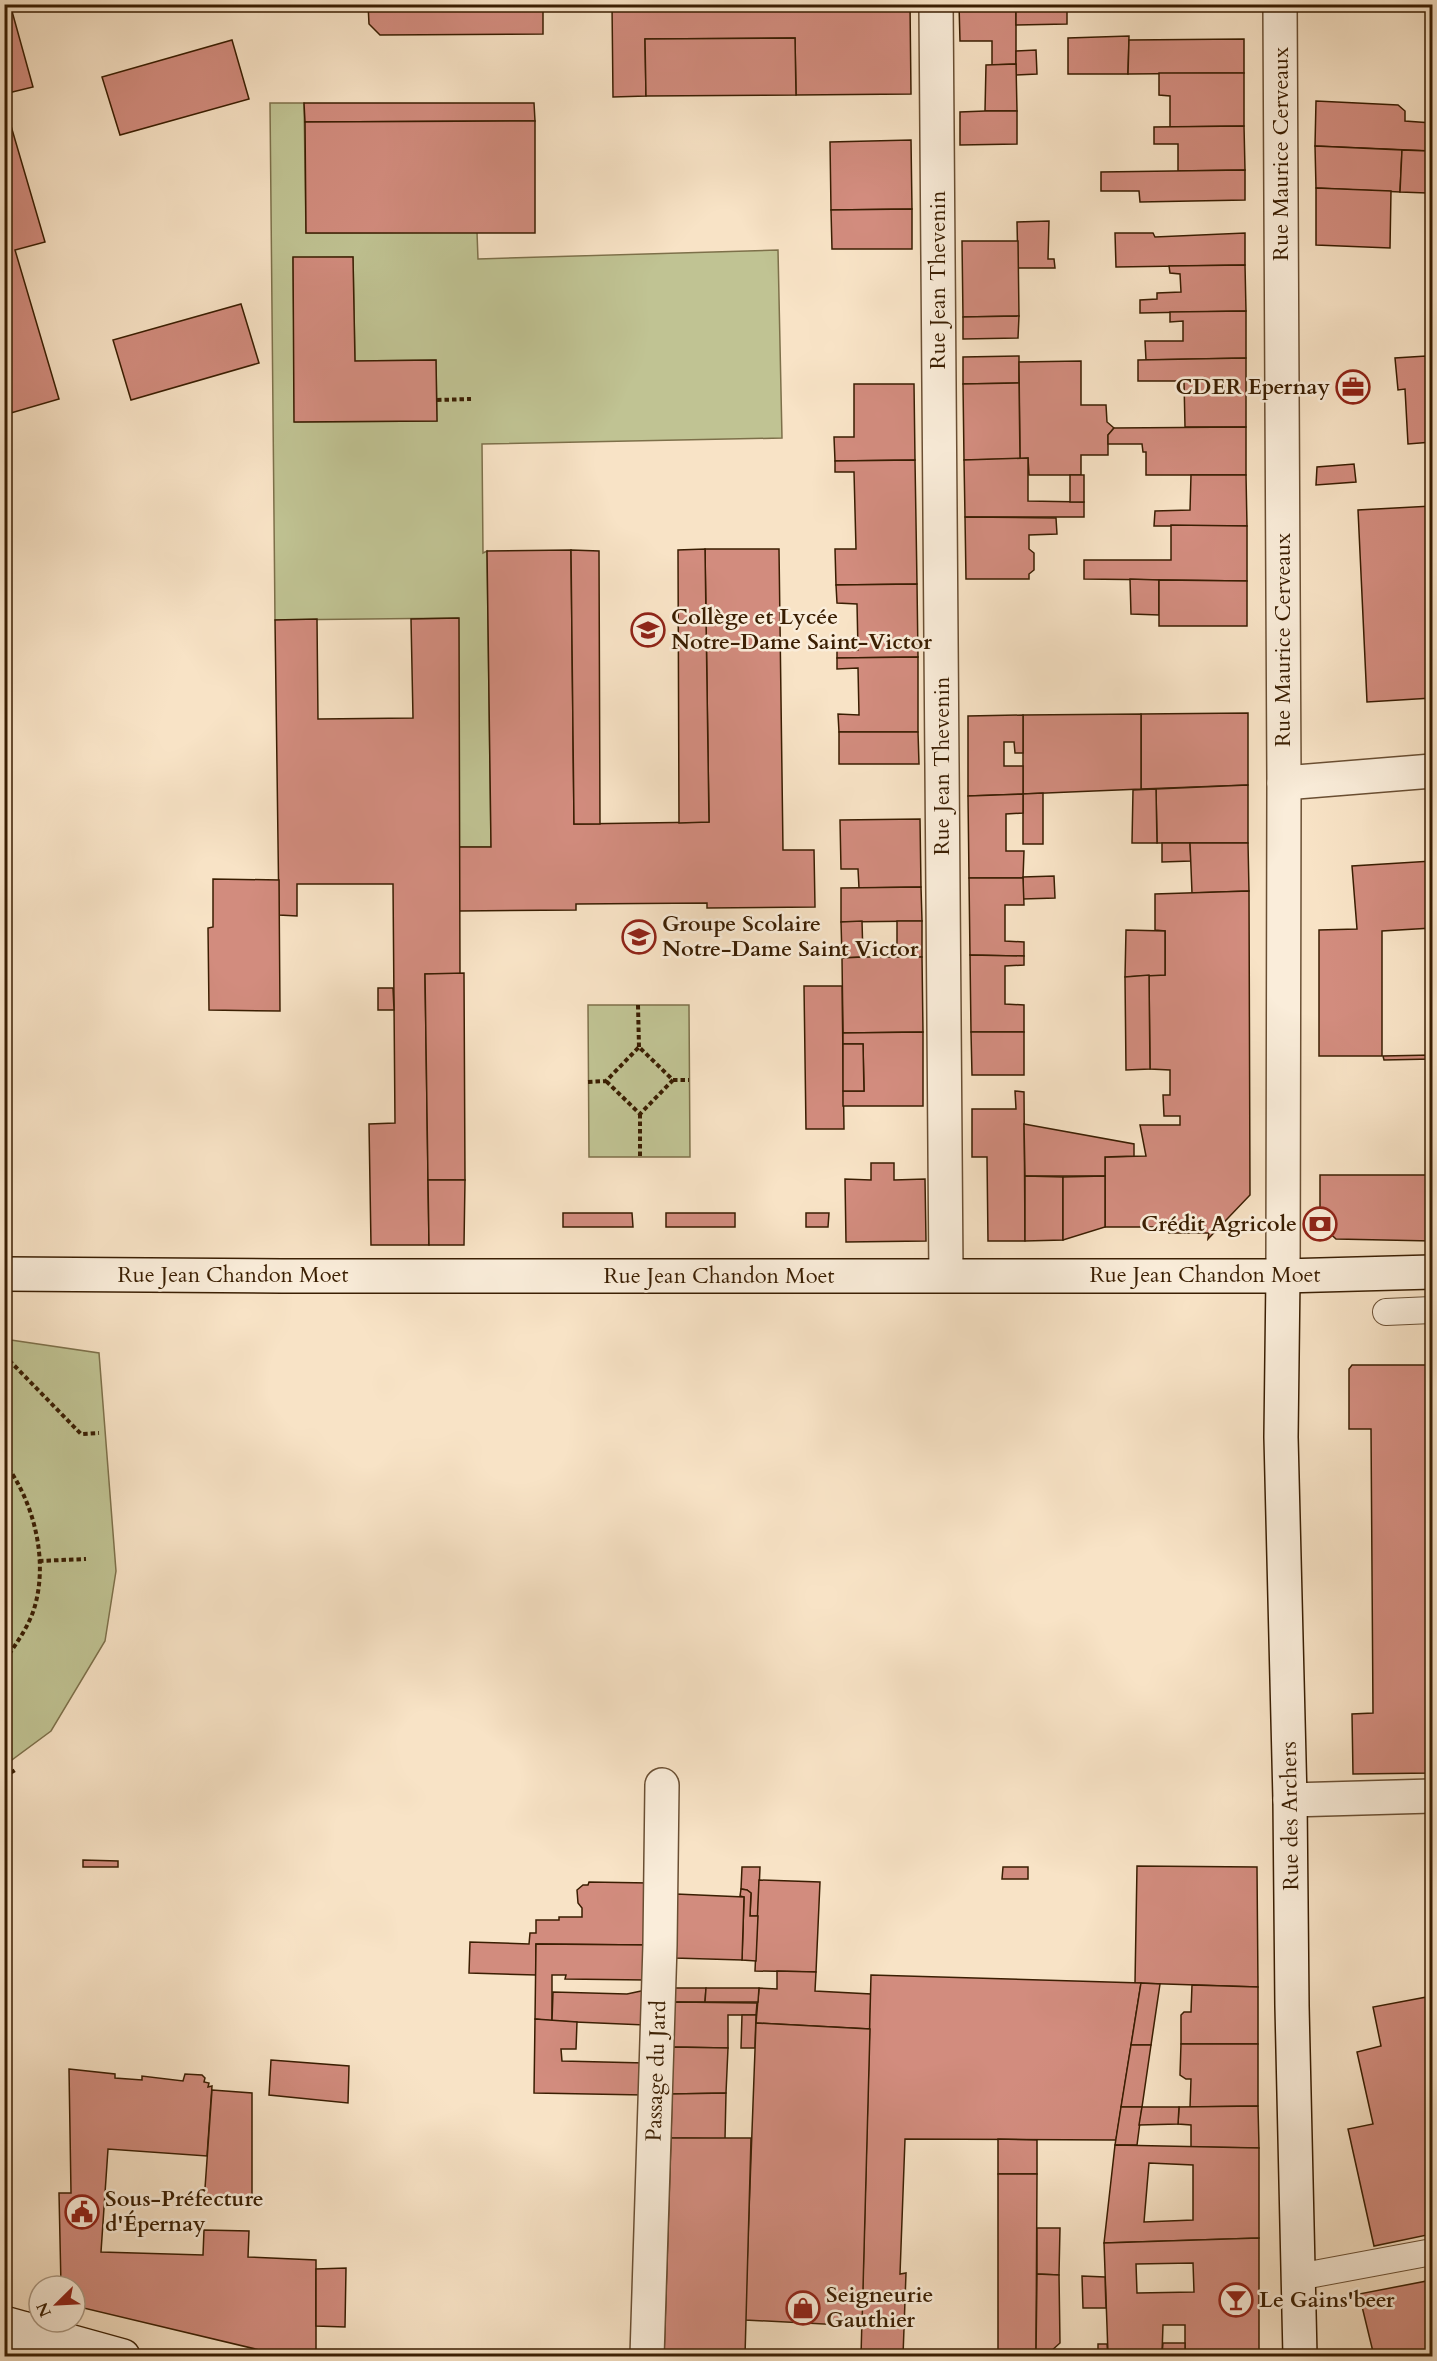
<svg xmlns="http://www.w3.org/2000/svg" width="1437" height="2361" font-family="Cardo,serif">
	<style>
		.green { fill: #c0c393; stroke: #7d704a; stroke-width: 1.5; fill-rule: evenodd }
		.building { fill: #d28c7e; stroke: #3a1e02; stroke-width: 1.5; fill-rule: evenodd }
		.lines { fill: none; stroke-linecap: round; stroke-linejoin: round }
		.lane-casing { stroke: #6a4f33; stroke-width: 28 }
		.street-casing { stroke: #6a4f33; stroke-width: 36 }
		.secondary-casing { stroke: #3a1e02; stroke-width: 36 }
		.path { stroke: #3a1e02; stroke-width: 4; stroke-dasharray: 4.5 3; stroke-linecap: butt }
		.lane { stroke: #faedda; stroke-width: 26 }
		.street { stroke: #faedda; stroke-width: 33 }
		.secondary { stroke: #faedda; stroke-width: 33 }
		.labels { text-anchor: middle; dominant-baseline: central; stroke-width: 5; stroke-linejoin: round; paint-order: stroke }
		.street-label { font-size: 22px; fill: #3a1e02; stroke: #faedda }
		.poi-label { font-size: 22px; font-weight: bold; fill: #3a1e02; stroke: #faedda; text-anchor: start }
	</style>
	<rect width="100%" height="100%" fill="#f8e3c6"/>
	<filter id="stains"><feTurbulence type="fractalNoise" baseFrequency=".00333" numOctaves="4"/><feColorMatrix values="0 0 0 0 .2 0 0 0 0 .09 0 0 0 0 .02 0 0 0 .5 -.17"/></filter>
	<radialGradient id="worn" r=".72"><stop offset=".6" stop-color="#630" stop-opacity="0"/><stop offset="1" stop-color="#630" stop-opacity=".3"/></radialGradient>
	<g class="green">
		<path d="M270 103H304L306 233 477 232 478 259 778 250 782 438 482 444 483 553 487 551 491 847H459L458 618 275 620ZM353 257 355 361 436 360 437 421 295 422 293 258Z"/>
		<path d="M588 1005H689L690 1157H589Z"/>
		<path d="M4 1339 99 1353 116 1571 105 1641 51 1731 5 1765Z"/>
	</g>
	<g class="building">
		<path d="M4 4H10L33 87 4 94Z"/>
		<path d="M368 4H543V34L380 35 369 24Z"/>
		<path d="M612 4H910L911 94 796 95 795 38 645 39 646 96 613 97Z"/>
		<path d="M959 4H1016V64L992 65V41H960Z"/>
		<path d="M1016 4H1067V24L1016 25Z"/>
		<path d="M1129 36 1128 74H1068V38Z"/>
		<path d="M795 38 796 95 646 96 645 39Z"/>
		<path d="M1244 39V73L1128 74 1129 40Z"/>
		<path d="M232 40 249 99 120 135 102 77Z"/>
		<path d="M1036 50 1037 74 1016 75V51Z"/>
		<path d="M1016 64 1017 111H985L986 65Z"/>
		<path d="M1159 73H1244V126L1170 127V96L1159 95Z"/>
		<path d="M1316 101 1398 105 1405 111V121L1432 123V151L1315 146Z"/>
		<path d="M4 102 45 242 15 250 59 399 4 415Z"/>
		<path d="M304 103H534L535 121 305 122Z"/>
		<path d="M985 111H1017V144L960 145V112Z"/>
		<path d="M535 121V233H306L305 122Z"/>
		<path d="M1244 126 1245 170 1178 171V144H1154V127Z"/>
		<path d="M911 140 912 209 831 210 830 142Z"/>
		<path d="M1315 146 1402 150 1400 192 1316 188Z"/>
		<path d="M1402 150 1428 151 1427 193 1400 192Z"/>
		<path d="M1245 170V200L1140 202 1139 191H1101V172Z"/>
		<path d="M1316 188 1391 191 1390 248 1316 245Z"/>
		<path d="M912 209V249H832L831 210Z"/>
		<path d="M1049 221 1048 259H1054L1055 268H1018L1017 222Z"/>
		<path d="M1115 233H1153L1155 237 1245 233V265L1116 267Z"/>
		<path d="M962 241H1018L1019 316 963 317Z"/>
		<path d="M293 257H353L355 361 436 360 437 421 294 422Z"/>
		<path d="M1245 265 1246 311 1140 313V300L1157 299V293L1181 292 1180 274 1170 273 1169 266Z"/>
		<path d="M241 304 259 363 131 400 113 340Z"/>
		<path d="M1246 311V358L1146 360 1145 341H1183V321L1170 322V312Z"/>
		<path d="M1019 316 1018 338 963 339V317Z"/>
		<path d="M1019 356V383L963 384V357Z"/>
		<path d="M1426 356 1427 360 1432 359V442L1408 444 1405 389 1398 390 1395 358Z"/>
		<path d="M1246 358V427H1185L1184 381H1138V360Z"/>
		<path d="M1081 361V405H1106L1107 422 1114 428 1108 435V455H1081V475H1029L1028 458 1020 459 1019 362Z"/>
		<path d="M1019 383 1020 459 964 460 963 384Z"/>
		<path d="M854 384H914L915 460 835 461 834 437H854Z"/>
		<path d="M1246 427V475H1146V452H1143L1142 444H1108V435L1114 428Z"/>
		<path d="M1028 458V501L1084 502V517H965L964 460Z"/>
		<path d="M915 460 917 584 836 585 835 549H856L854 472H835V461Z"/>
		<path d="M1354 464 1356 482 1316 485 1317 467Z"/>
		<rect x="1070" y="475" width="14" height="27"/>
		<path d="M1191 475H1246L1247 526H1154L1155 511 1190 510Z"/>
		<path d="M1432 506V698L1367 702 1358 510Z"/>
		<path d="M965 517 1056 518 1057 534 1029 535V549L1034 553V570L1029 574V579H966Z"/>
		<path d="M1171 525 1247 526V581L1084 579V560H1171Z"/>
		<path d="M705 549H779L783 850H814L815 907 707 908V903L576 904V910L459 911V847H491L487 551 571 550 574 824 709 822Z"/>
		<path d="M705 549 709 822 679 823 678 550Z"/>
		<path d="M571 550 599 551 600 824H574Z"/>
		<path d="M1130 579 1159 580V615L1131 614Z"/>
		<path d="M1159 580 1247 581V626H1159Z"/>
		<path d="M917 584 918 657 837 658V641L844 640 851 650H858L857 604 837 603 836 585Z"/>
		<path d="M459 618 460 974H425L429 1245H371L369 1124 395 1123 393 884H297V916L279 915 275 620 317 619 318 719 413 718 411 619Z"/>
		<path d="M918 657V732H839L838 714 859 715 858 668 837 669V658Z"/>
		<path d="M1248 713V785L1141 789V714Z"/>
		<path d="M1141 714V789L1023 794V715Z"/>
		<path d="M1023 715V753H1015L1014 742H1004V766H1023V794L968 796V716Z"/>
		<path d="M839 732H918L919 764H839Z"/>
		<path d="M1248 785V843H1157L1156 789Z"/>
		<path d="M1156 789 1157 843H1132L1133 790Z"/>
		<path d="M1043 793V844H1023V794Z"/>
		<path d="M1023 794V813L1006 814V851H1024L1023 878H969L968 796Z"/>
		<path d="M920 819 921 887 859 888 858 869H841L840 820Z"/>
		<path d="M1162 843H1190L1191 861 1162 862Z"/>
		<path d="M1190 843H1248L1249 891 1192 893Z"/>
		<path d="M1432 861V928L1382 931V1056H1319V930L1357 929 1352 866Z"/>
		<path d="M1054 876 1055 898 1023 899V877Z"/>
		<path d="M969 878H1023L1024 905H1005V941L1024 942V956L970 955Z"/>
		<path d="M213 879 279 880 280 1011 209 1010 208 928 213 927Z"/>
		<path d="M921 887 922 921 841 922V888Z"/>
		<path d="M1249 891 1250 1195 1208 1239 1209 1233H1169L1168 1227H1105V1157L1146 1156 1140 1125H1180V1116H1164L1163 1095H1170V1070L1150 1069 1149 975H1165V931L1155 930V894Z"/>
		<path d="M862 921 863 957 842 958 841 922Z"/>
		<rect x="897" y="921" width="25" height="36"/>
		<path d="M1126 930 1165 931V975L1125 977Z"/>
		<path d="M970 955 1024 956V965L1005 966V1004L1024 1005V1032H971Z"/>
		<path d="M863 957H922L923 1032 843 1033 842 958Z"/>
		<path d="M464 973 465 1180H428L425 974Z"/>
		<path d="M1149 975 1150 1069 1126 1070 1125 977Z"/>
		<path d="M804 986H842L844 1129H806Z"/>
		<path d="M378 988H393L394 1010H378Z"/>
		<path d="M923 1032V1106H843V1091H864L863 1044H843V1033Z"/>
		<path d="M971 1032H1024V1075H972Z"/>
		<path d="M843 1044H863L864 1091H843Z"/>
		<path d="M1432 1055V1059L1384 1060 1383 1056Z"/>
		<path d="M1015 1091 1024 1092 1025 1241H988L987 1157H972V1109H1016Z"/>
		<path d="M1024 1124 1134 1144V1156L1105 1157V1176H1025Z"/>
		<path d="M871 1163H894V1180L925 1179 926 1241 846 1242 845 1179 871 1180Z"/>
		<path d="M1320 1175H1432V1241L1336 1239 1320 1224Z"/>
		<path d="M1025 1176 1063 1177V1240L1025 1241Z"/>
		<path d="M1105 1176V1227L1063 1240V1177Z"/>
		<path d="M428 1180H465L464 1245H429Z"/>
		<path d="M563 1213H632L633 1227H563Z"/>
		<rect x="666" y="1213" width="69" height="14"/>
		<path d="M806 1213H829L828 1227H806Z"/>
		<path d="M1352 1365H1432V1773L1353 1774 1352 1714 1373 1713 1371 1429H1349V1369Z"/>
		<path d="M83 1860 118 1861V1867H83Z"/>
		<path d="M1137 1866 1257 1867 1258 1987 1135 1983Z"/>
		<path d="M742 1867H760L758 1916H750L751 1893 747 1890 741 1889Z"/>
		<path d="M1003 1867H1028V1879H1002Z"/>
		<path d="M759 1880 820 1882 816 1972 755 1971Z"/>
		<path d="M589 1882 649 1883 648 1945 536 1944V1975L469 1973 470 1942 529 1944 530 1933H536V1920H559V1917H582V1908L578 1903 577 1890 583 1885H588Z"/>
		<path d="M741 1889 747 1890 751 1893 750 1916H758L756 1961 742 1960 744 1897 740 1896Z"/>
		<path d="M676 1894 744 1897 742 1960 674 1958Z"/>
		<path d="M536 1944 648 1945 646 1980 565 1979 566 1975H552V2021L535 2019Z"/>
		<path d="M777 1971 816 1972 815 1991 871 1994 870 2029 756 2023 759 1988 777 1989Z"/>
		<path d="M871 1975 1141 1983 1116 2140 905 2139 900 2274 906 2273 903 2356H861Z"/>
		<path d="M1141 1983 1160 1984 1151 2045H1131Z"/>
		<path d="M1192 1985 1258 1987V2044H1181V2015L1184 2012H1191Z"/>
		<path d="M674 1988H706L705 2002H674Z"/>
		<path d="M706 1988H759L758 2002H705Z"/>
		<path d="M646 1990 645 2025 552 2021 553 1992 627 1994Z"/>
		<path d="M1432 1996V2234L1374 2246 1348 2129 1373 2124 1357 2052 1381 2046 1373 2007Z"/>
		<path d="M674 2002 757 2003 756 2015H728V2048L672 2047Z"/>
		<path d="M742 2015H756L755 2048H741Z"/>
		<path d="M535 2019 577 2022 576 2049H561L562 2061 645 2063 644 2095 534 2093Z"/>
		<path d="M756 2023 870 2029 862 2326 745 2320Z"/>
		<path d="M1181 2044H1258V2106L1190 2107 1191 2079H1186L1180 2075Z"/>
		<path d="M1131 2045H1151L1142 2107H1121Z"/>
		<path d="M672 2047 728 2048 726 2093 672 2094Z"/>
		<path d="M271 2060 349 2066 348 2103 269 2095Z"/>
		<path d="M69 2069 115 2074V2078L142 2080V2076L183 2081 185 2074 202 2075 205 2078 204 2082 209 2083 208 2087 212 2086 207 2156 108 2149 101 2252 203 2255 204 2230 249 2231 248 2257 316 2260V2356H290L268 2352 75 2306V2286H61L59 2193H71Z"/>
		<path d="M212 2090 252 2093V2204L204 2202Z"/>
		<path d="M726 2093 725 2139 671 2138 672 2094Z"/>
		<path d="M1258 2106 1259 2148 1191 2147V2125L1178 2124 1179 2107Z"/>
		<path d="M1121 2107H1142L1137 2145H1115Z"/>
		<path d="M1142 2107H1179L1178 2124 1139 2125Z"/>
		<path d="M671 2138H751L745 2356H664Z"/>
		<path d="M998 2139 1037 2140V2174H998Z"/>
		<path d="M1115 2145 1259 2148V2238L1104 2243ZM1149 2163 1193 2165V2220L1144 2222Z"/>
		<path d="M998 2174H1037L1036 2356H998Z"/>
		<path d="M1037 2228H1060L1059 2275 1037 2274Z"/>
		<path d="M1259 2238V2354H1185V2325H1163L1162 2354H1108L1104 2243ZM1193 2263 1194 2292 1137 2293 1136 2264Z"/>
		<path d="M346 2268 345 2327 316 2326V2269Z"/>
		<path d="M1037 2274 1059 2275 1060 2343 1050 2352V2356H1036Z"/>
		<path d="M1082 2276 1105 2277 1106 2308H1083Z"/>
		<path d="M1432 2280V2356H1374L1359 2294Z"/>
		<path d="M1163 2343H1185V2354H1162Z"/>
		<path d="M1098 2344H1107L1108 2356H1094L1098 2355Z"/>
		<path d="M1185 2354H1259V2356H1179V2355Z"/>
	</g>
	<g class="lines">
		<defs>
			<g id="lane">
				<path d="M1386 1312 1432 1310"/>
				<path d="M1298 2277 1432 2252"/>
			</g>
			<g id="street">
				<path d="M936 4 946 1275"/>
				<path d="M1280 4 1284 783 1283 1276"/>
				<path d="M1284 783 1432 771"/>
				<path d="M1290 1800 1432 1796"/>
				<path d="M22 2356 25 2329"/>
				<path d="M647 2356 660 1945 662 1785"/>
			</g>
			<g id="secondary">
				<path d="M4 1274 282 1276H1283L1432 1272"/>
				<path d="M1283 1276 1281 1437 1290 1800 1292 2006 1300 2356"/>
				<path d="M4 2323 123 2356"/>
			</g>
		</defs>
		<use href="#lane" class="lane-casing"/>
		<use href="#street" class="street-casing"/>
		<use href="#secondary" class="secondary-casing"/>
		<g class="path">
			<path d="M437 400 471 399"/>
			<path d="M638 1005 639 1047"/>
			<path d="M673 1080H689"/>
			<path d="M588 1082 606 1081 639 1047 673 1080 640 1114 606 1081"/>
			<path d="M640 1114V1157"/>
			<path d="M4 1355 81 1434 99 1433"/>
			<path d="M4 1462C34 1501 49 1561 34 1609 28 1628 15 1645 4 1662"/>
			<path d="M39 1561 86 1559"/>
			<path d="M4 1757 14 1773"/>
		</g>
		<use href="#lane" class="lane"/>
		<use href="#street" class="street"/>
		<use href="#secondary" class="secondary"/>
	</g>
	<defs>
		<symbol id="office-ring" viewBox="-11 -11 22 22"><circle r="9.5" fill="#faedda" stroke="#8f2418" stroke-width="1.5"/><path d="M-6-3h4V-5.5h4V-3h4V5H-6ZM-1-4.5V-3h2v-1.5ZM-6 0V1H6V0Z" fill="#8f2418"/></symbol>
		<symbol id="school-ring" viewBox="-11 -11 22 22"><circle r="9.5" fill="#faedda" stroke="#8f2418" stroke-width="1.5"/><path d="M0-5L7-2L0 1L-7-2ZM-4 1L0 2.5L4 1V4Q0 6-4 4Z" fill="#8f2418"/></symbol>
		<symbol id="bank-ring" viewBox="-11 -11 22 22"><circle r="9.5" fill="#faedda" stroke="#8f2418" stroke-width="1.5"/><path d="M-6-4H6V4H-6ZM0-2.3a2.3 2.3 0 1 0 0 4.6a2.3 2.3 0 1 0 0-4.6Z" fill="#8f2418"/></symbol>
		<symbol id="civic-ring" viewBox="-11 -11 22 22"><circle r="9.5" fill="#faedda" stroke="#8f2418" stroke-width="1.5"/><path d="M-.6-6.5H3V-4.5H.6V-3L4-1V1h2V6H-6V1h2V-1L-.6-3ZM-1.2 2.5V6h2.4V2.5Z" fill="#8f2418"/></symbol>
		<symbol id="bar-ring" viewBox="-11 -11 22 22"><circle r="9.5" fill="#faedda" stroke="#8f2418" stroke-width="1.5"/><path d="M-6-5H6L.8 .8V4.5H3.5V6h-7V4.5H-.8V.8Z" fill="#8f2418"/></symbol>
		<symbol id="shop-ring" viewBox="-11 -11 22 22"><circle r="9.5" fill="#faedda" stroke="#8f2418" stroke-width="1.5"/><path d="M-5-2.5h2.3a2.7 3.5 0 0 1 5.4 0H5L5.5 6h-11ZM-1.5-2.5h3a1.5 2.3 0 0 0-3 0Z" fill="#8f2418"/></symbol>
	</defs>
	<g fill-rule="evenodd">
		<use href="#office-ring" x="1334" y="368" width="38" height="38"/>
		<use href="#school-ring" x="629" y="611" width="38" height="38"/>
		<use href="#school-ring" x="620" y="918" width="38" height="38"/>
		<use href="#bank-ring" x="1301" y="1205" width="38" height="38"/>
		<use href="#civic-ring" x="63" y="2193" width="38" height="38"/>
		<use href="#bar-ring" x="1217" y="2281" width="38" height="38"/>
		<use href="#shop-ring" x="784" y="2289" width="38" height="38"/>
	</g>
	<g class="labels">
		<g class="street-label">
			<text transform="translate(1281 154) rotate(-90)">Rue Maurice Cerveaux</text>
			<text transform="translate(938 280) rotate(-90)">Rue Jean Thevenin</text>
			<text transform="translate(1283 640) rotate(-90)">Rue Maurice Cerveaux</text>
			<text transform="translate(942 766) rotate(-90)">Rue Jean Thevenin</text>
			<text x="233" y="1275">Rue Jean Chandon Moet</text>
			<text x="1205" y="1275">Rue Jean Chandon Moet</text>
			<text x="719" y="1276">Rue Jean Chandon Moet</text>
			<text transform="translate(1290 1816) rotate(-91)">Rue des Archers</text>
			<text transform="translate(656 2071) rotate(-88)">Passage du Jard</text>
		</g>
		<g class="poi-label">
			<text x="1330" y="387" text-anchor="end">CDER Epernay</text>
			<text x="671" y="617">Collège et Lycée<tspan x="671" dy="25">Notre-Dame Saint-Victor</tspan></text>
			<text x="662" y="924">Groupe Scolaire<tspan x="662" dy="25">Notre-Dame Saint Victor</tspan></text>
			<text x="1297" y="1224" text-anchor="end">Crédit Agricole</text>
			<text x="105" y="2199">Sous-Préfecture<tspan x="105" dy="25">d'Épernay</tspan></text>
			<text x="826" y="2295">Seigneurie<tspan x="826" dy="25">Gauthier</tspan></text>
			<text x="1259" y="2300">Le Gains'beer</text>
		</g>
	</g>
	<rect width="1437" height="2361" fill="none" stroke="#f8e3c6" stroke-width="24"/>
	<rect x="6" y="6" width="1425" height="2349" fill="none" stroke="#3a1e02" stroke-width="3"/>
	<rect x="12" y="12" width="1413" height="2337" fill="none" stroke="#3a1e02" stroke-width="1.5"/>
	<g transform="translate(57 2304) rotate(246)"><circle r="28" fill="#faedda" stroke="#ad9a84" stroke-width="1.5"/>
	<path d="M0-4.5L10 22L0 15L-10 22Z" fill="#8f2418"/>
	<text y="-9" font-size="16" font-weight="bold" text-anchor="middle" fill="#3a1e02">N</text>
	</g>
	<rect width="100%" height="100%" filter="url(#stains)"/>
	<rect width="100%" height="100%" fill="url(#worn)"/>
</svg>
